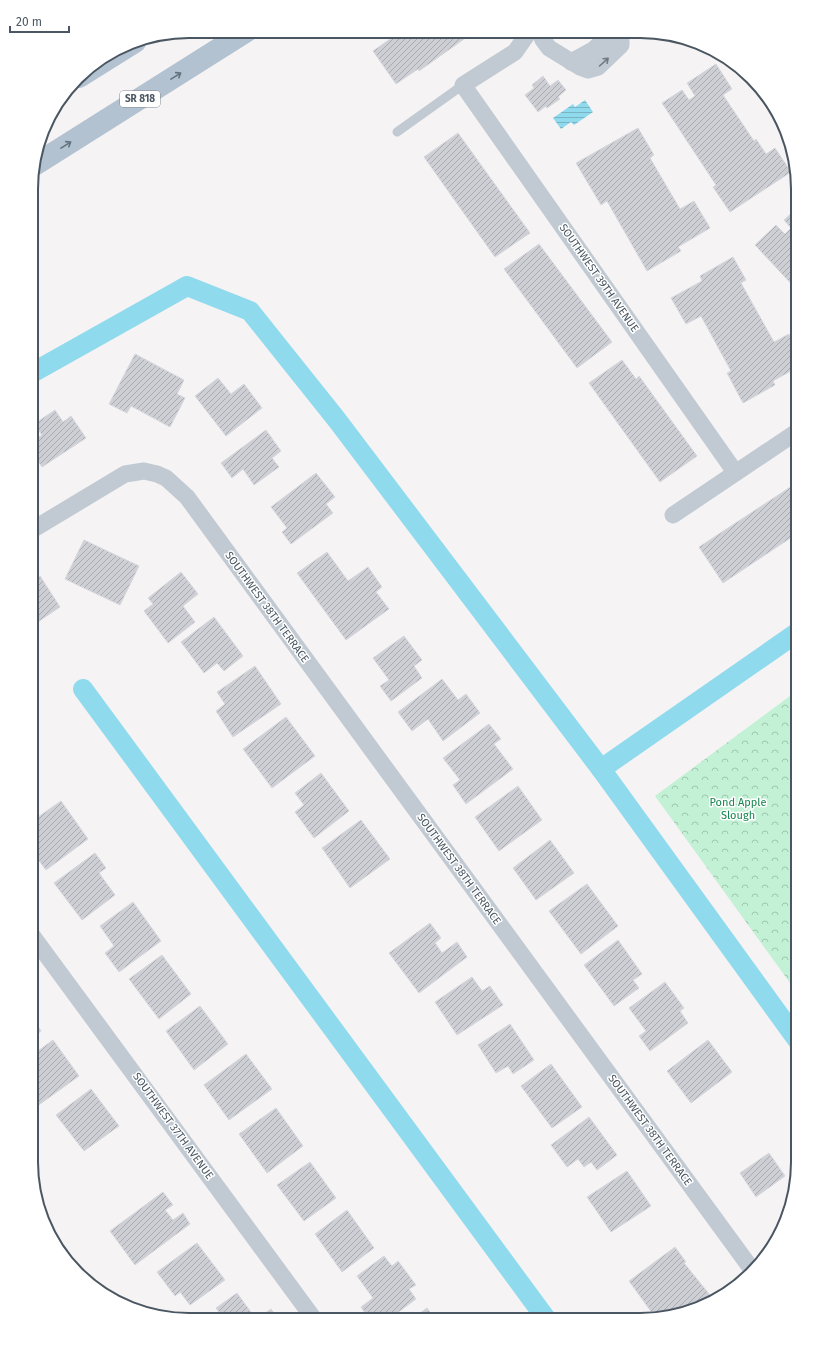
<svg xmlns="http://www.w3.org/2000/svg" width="829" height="1351" font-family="'Fira Sans',sans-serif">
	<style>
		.park { fill: url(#park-crowns) }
		.water { fill: url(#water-rules) }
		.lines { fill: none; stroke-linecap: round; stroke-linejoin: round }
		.canal { stroke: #90daee; stroke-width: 20 }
		.building { fill: url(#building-hatch); stroke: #d7d9de }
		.lane { stroke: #c1cad2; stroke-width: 9 }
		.street { stroke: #c1cad2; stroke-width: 17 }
		.primary { stroke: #b3c2d1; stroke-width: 22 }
		.oneway { stroke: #6e7983 }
		.oneway2 { stroke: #64717d }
		.labels { text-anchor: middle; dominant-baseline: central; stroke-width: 3; stroke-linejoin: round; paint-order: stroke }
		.shield { fill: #fff; stroke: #808990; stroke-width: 1 }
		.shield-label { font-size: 10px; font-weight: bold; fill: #4a5661 }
		.street-label { font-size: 11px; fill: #4a5661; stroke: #fff }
		.park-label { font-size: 11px; fill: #17864f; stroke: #fff }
		.rim { fill: none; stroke: #4a5661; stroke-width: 2 }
	</style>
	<defs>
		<pattern id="park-crowns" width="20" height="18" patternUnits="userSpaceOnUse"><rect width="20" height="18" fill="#c3f1d5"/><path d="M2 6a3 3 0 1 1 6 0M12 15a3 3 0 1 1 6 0" fill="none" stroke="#a0c6b0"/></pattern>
		<pattern id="water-rules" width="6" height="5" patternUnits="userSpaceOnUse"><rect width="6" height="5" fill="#90daee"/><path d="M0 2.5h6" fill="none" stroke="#78b4c4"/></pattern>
		<pattern id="building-hatch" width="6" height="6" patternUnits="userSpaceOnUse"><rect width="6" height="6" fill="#cdcfd5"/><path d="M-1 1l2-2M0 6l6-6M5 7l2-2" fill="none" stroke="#a8abb0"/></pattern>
	</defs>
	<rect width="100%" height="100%" fill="#f5f3f3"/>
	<path class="park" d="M798 690V994L655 796Z"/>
	<path class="water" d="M585 100 593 112 574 125 571 122 561 129 553 118 573 104 575 107Z"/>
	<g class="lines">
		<g class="canal">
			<path d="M32 373 187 286 250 311 337 420 601 769 798 1041"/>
			<path d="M83 689 547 1320"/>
			<path d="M601 769 798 632"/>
		</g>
	</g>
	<g class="building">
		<path d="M400 32H474L419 71 418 69 396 84 373 51Z"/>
		<path d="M716 64 732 89 723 95 754 141 756 139 766 154 775 148 791 172 730 212 713 187 716 185 662 103 682 90 689 100 695 96 687 83Z"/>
		<path d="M543 76 550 86 558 80 566 90 558 97 560 99 547 108 546 106 538 112 525 95 534 88 532 85Z"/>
		<path d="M638 128 654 155 650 158 680 209 694 201 710 228 678 247 681 251 647 271 607 201 601 205 576 163Z"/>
		<path d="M458 133 530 233 495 257 424 157Z"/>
		<path d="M798 207V291L755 245 776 225 785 234 791 228 784 220Z"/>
		<path d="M539 244 612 342 577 368 504 269Z"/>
		<path d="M733 257 746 280 741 283 774 342 789 334 798 350V367L773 381 775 385 743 403 727 373 731 371 701 316 686 324 671 298 702 281 700 276Z"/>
		<path d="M135 354 184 380 177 394 185 398 170 427 131 406 127 413 109 404Z"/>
		<path d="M622 360 636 379 639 376 697 456 660 482 589 383Z"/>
		<path d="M218 378 231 394 244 384 262 408 226 436 195 396Z"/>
		<path d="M55 410 63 422 71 416 86 438 42 467 32 452V442L42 435 34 424Z"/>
		<path d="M266 430 281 451 272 458 279 467 254 485 243 469 232 478 221 463Z"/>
		<path d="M316 473 335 497 326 504 333 513 291 544 282 532 287 528 271 507Z"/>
		<path d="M798 482V533L723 583 699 547Z"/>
		<path d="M84 540 139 566 120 605 65 579Z"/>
		<path d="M327 552 348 581 368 567 382 587 376 592 389 609 346 640 297 573Z"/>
		<path d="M181 572 198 594 183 606 195 622 168 643 144 611 153 604 148 598Z"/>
		<path d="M40 576 60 607 32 626V581Z"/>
		<path d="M214 617 243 656 224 671 217 663 204 673 181 642Z"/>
		<path d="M404 636 422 660 414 666 422 678 391 701 380 686 389 680 373 658Z"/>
		<path d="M255 666 281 704 233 737 216 711 225 704 217 692Z"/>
		<path d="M442 679 458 700 466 694 480 713 443 741 428 719 412 731 398 712Z"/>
		<path d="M286 717 315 756 272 788 243 749Z"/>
		<path d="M489 724 501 739 494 744 513 769 466 804 453 785 460 780 443 758Z"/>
		<path d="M321 773 349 811 314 838 295 812 304 805 295 793Z"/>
		<path d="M518 786 542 820 499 851 475 817Z"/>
		<path d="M61 801 88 839 46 870 31 850V822Z"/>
		<path d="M361 820 390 859 350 888 322 848Z"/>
		<path d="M550 840 574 873 536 900 513 868Z"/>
		<path d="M95 853 106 868 99 873 115 895 82 920 54 883Z"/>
		<path d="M587 884 618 926 581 954 549 911Z"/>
		<path d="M133 902 161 941 119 972 105 953 114 946 100 926Z"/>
		<path d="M430 923 441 938 435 943 442 953 457 942 467 957 419 993 389 953Z"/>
		<path d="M618 940 642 974 633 980 639 988 614 1006 584 965Z"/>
		<path d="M162 955 191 994 159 1019 129 979Z"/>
		<path d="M472 977 482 991 490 986 503 1005 457 1035 435 1002Z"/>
		<path d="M665 982 684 1008 680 1011 688 1023 650 1051 639 1036 646 1031 629 1008Z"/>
		<path d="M200 1006 228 1044 194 1070 166 1031Z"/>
		<path d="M31 1017 41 1031 31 1038Z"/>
		<path d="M510 1024 534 1060 513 1074 508 1066 496 1073 478 1045Z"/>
		<path d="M53 1040 79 1076 36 1107 31 1100V1056Z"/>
		<path d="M708 1040 732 1072 691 1103 667 1071Z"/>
		<path d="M246 1054 272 1089 229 1120 204 1085Z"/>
		<path d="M551 1064 582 1107 552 1128 521 1086Z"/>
		<path d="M91 1089 119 1126 84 1151 56 1115Z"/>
		<path d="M276 1108 303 1146 267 1173 239 1134Z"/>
		<path d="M589 1117 617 1155 597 1170 591 1162 584 1167 578 1159 567 1167 551 1145Z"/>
		<path d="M769 1153 785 1176 756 1197 740 1173Z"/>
		<path d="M310 1162 336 1198 304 1221 277 1185Z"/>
		<path d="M627 1171 651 1206 611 1232 587 1197Z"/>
		<path d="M163 1192 173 1205 165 1210 173 1220 183 1213 190 1224 135 1265 110 1231Z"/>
		<path d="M347 1210 374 1248 342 1272 315 1234Z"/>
		<path d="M197 1243 225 1280 190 1305 180 1292 175 1296 157 1272Z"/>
		<path d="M675 1247 686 1262 684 1263 714 1300 700 1308 655 1317 629 1281Z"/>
		<path d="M384 1256 392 1266 398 1261 416 1285 409 1289 416 1299 389 1319H369L361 1307 373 1298 357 1276Z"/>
		<path d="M237 1293 256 1319H224L216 1308Z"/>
		<path d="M427 1308 435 1319H412Z"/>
		<path d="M271 1309 278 1319H257Z"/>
	</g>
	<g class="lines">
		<path class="lane" d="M397 132 463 85"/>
		<g class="street">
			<path d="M529 32 515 52 463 85 735 472"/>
			<path d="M540 32 543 40 549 48 580 67 588 70 598 67 621 45V32"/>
			<path d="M571 62 593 50 613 32"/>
			<path d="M673 515 798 431"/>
			<path d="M32 530 125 474 144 471 157 474 166 478 187 497 753 1271"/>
			<path d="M31 934 314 1319"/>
		</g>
		<g class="primary">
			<path d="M79 77 135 42"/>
			<path d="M33 166 247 31"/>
		</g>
	</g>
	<defs><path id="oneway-shaft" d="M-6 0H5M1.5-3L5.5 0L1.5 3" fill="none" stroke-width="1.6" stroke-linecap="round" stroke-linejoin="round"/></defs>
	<use class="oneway" href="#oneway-shaft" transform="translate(604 62) rotate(-42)"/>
	<g class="oneway2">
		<use href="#oneway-shaft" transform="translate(176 76) rotate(-32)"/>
		<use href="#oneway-shaft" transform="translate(66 145) rotate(-32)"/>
	</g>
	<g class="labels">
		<rect class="shield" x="120" y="91" width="40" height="16" rx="3"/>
		<g class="shield-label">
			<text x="140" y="99">SR 818</text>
		</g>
		<g class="street-label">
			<text transform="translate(599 278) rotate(55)">SOUTHWEST 39TH AVENUE</text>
			<text transform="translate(267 607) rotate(54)">SOUTHWEST 38TH TERRACE</text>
			<text transform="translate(459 869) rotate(54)">SOUTHWEST 38TH TERRACE</text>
			<text transform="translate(173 1126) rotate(54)">SOUTHWEST 37TH AVENUE</text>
			<text transform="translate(650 1130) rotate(54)">SOUTHWEST 38TH TERRACE</text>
		</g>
		<g class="park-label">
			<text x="738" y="802">Pond Apple<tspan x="738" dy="13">Slough</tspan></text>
		</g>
	</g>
	<path d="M0 0H829V1351H0ZM189 38H640A151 151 0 0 1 791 189V1162A151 151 0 0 1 640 1313H189A151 151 0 0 1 38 1162V189A151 151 0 0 1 189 38Z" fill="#fff" fill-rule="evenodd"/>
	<path class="rim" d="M189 38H640A151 151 0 0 1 791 189V1162A151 151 0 0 1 640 1313H189A151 151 0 0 1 38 1162V189A151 151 0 0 1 189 38Z"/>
	<path d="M10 26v6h59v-6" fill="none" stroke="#4a5661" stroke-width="2"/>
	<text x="16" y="26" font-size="12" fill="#4a5661" stroke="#ffffff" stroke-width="3" paint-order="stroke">20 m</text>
</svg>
